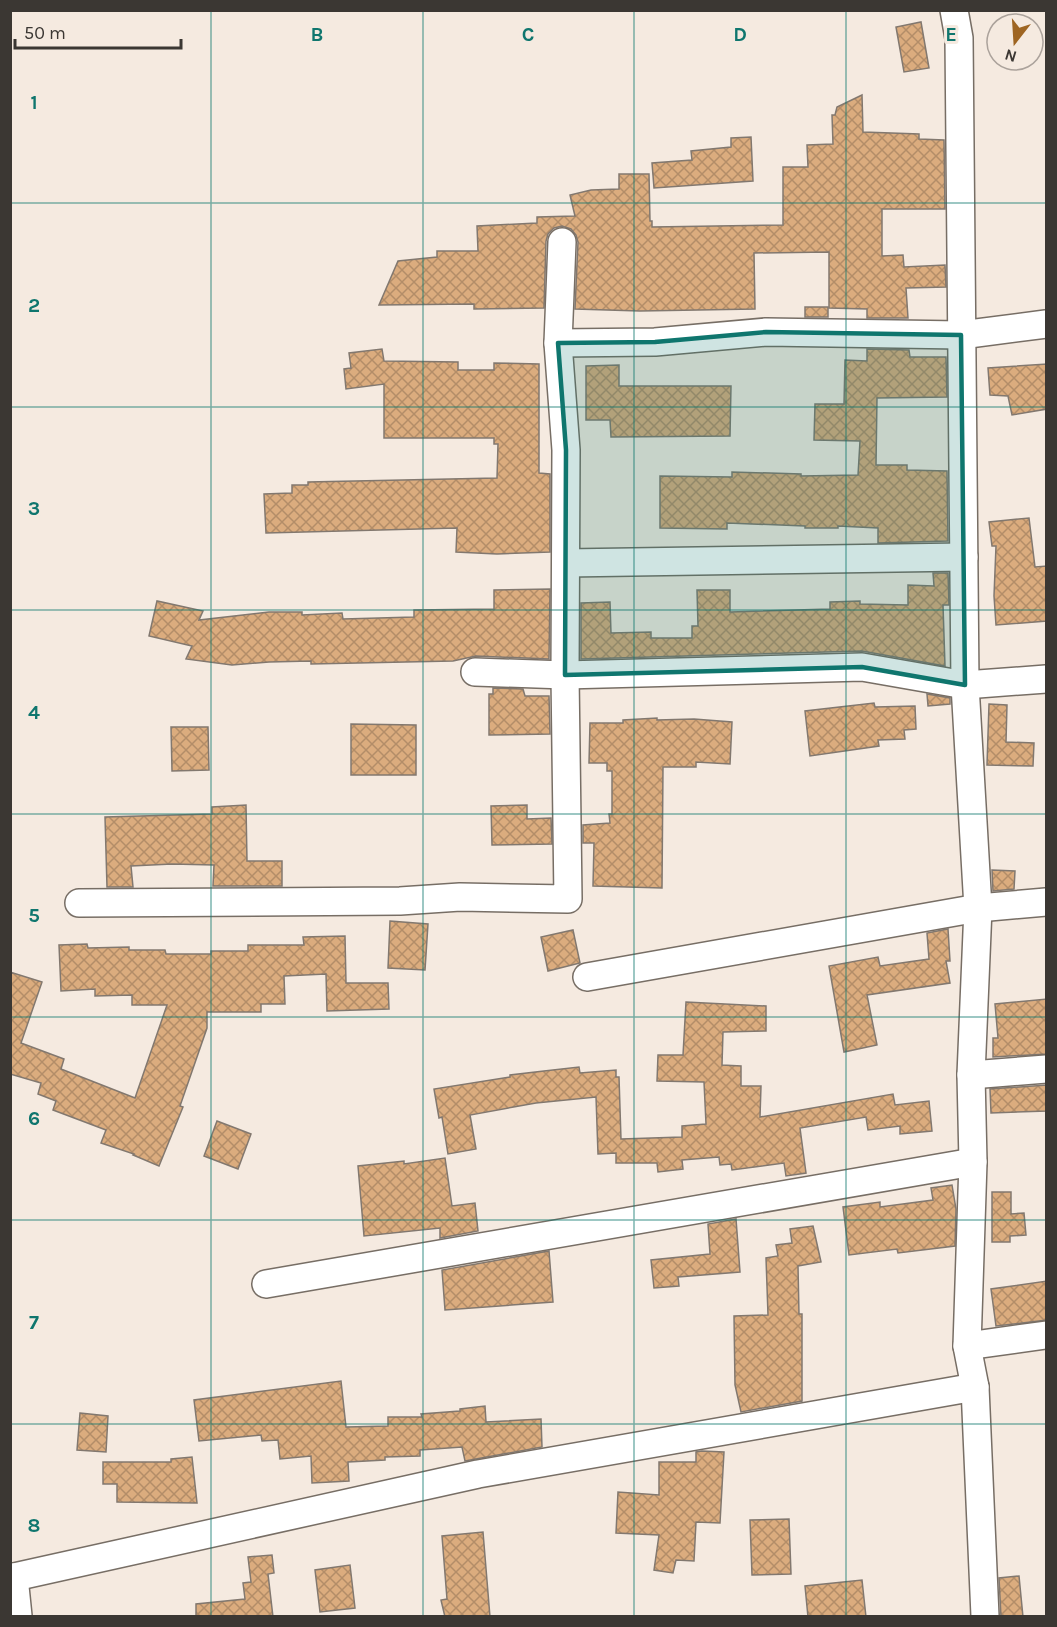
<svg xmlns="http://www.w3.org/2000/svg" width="1057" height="1627" font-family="Karla,sans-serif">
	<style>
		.building { fill: url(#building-cross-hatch); stroke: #82786f; stroke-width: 1.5 }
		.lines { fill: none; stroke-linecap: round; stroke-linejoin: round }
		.minor-casing { stroke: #776e65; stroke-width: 30 }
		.minor { stroke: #fff; stroke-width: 27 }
		.marked { fill: #0f766e; fill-opacity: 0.2; stroke: #0f766e; stroke-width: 4.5; stroke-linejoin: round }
		.grid { fill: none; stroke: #0f766e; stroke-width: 1.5; stroke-opacity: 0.55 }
		.grid-label { font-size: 20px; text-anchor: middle; font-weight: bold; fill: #0f766e; stroke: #f5eae0; stroke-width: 6; stroke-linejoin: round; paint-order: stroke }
	</style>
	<defs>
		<pattern id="building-cross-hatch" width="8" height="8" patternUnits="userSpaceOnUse" patternTransform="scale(1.5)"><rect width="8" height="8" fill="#dbac7e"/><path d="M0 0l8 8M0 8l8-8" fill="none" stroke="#b38d68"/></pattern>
	</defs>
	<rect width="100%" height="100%" fill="#f5eae0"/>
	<g class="building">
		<path d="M921 22 929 68 904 72 896 27Z"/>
		<path d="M862 95 863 132 919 134V139L944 140 945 209H882V256L903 255 904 267 945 265 946 287 906 288 908 318H867V309L829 308V252L754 253 755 309 640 311 575 309 578 242 576 235 571 229 562 226 554 228 548 234 546 241 544 308 474 309V304L379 305 398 261 437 257V251H478L477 226 537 223V217L575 216 570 195 591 190 619 189V174H649L650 221H652V227L783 225V167H808L807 145 833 144 832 115H835L837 107Z"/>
		<path d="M751 137 753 181 654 188 652 163 692 160 691 151 731 147V138Z"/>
		<rect x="805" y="307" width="23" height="10"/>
		<path d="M382 349 384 361 458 362V370H494V363L539 364V473L550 474V552L497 554 456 552 457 528 266 533 264 494 292 493V485H308V482L497 478 498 444H494V438H384V384L346 389 344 369 351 368 349 353Z"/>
		<path d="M867 349 909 350 910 357H946L947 397 877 398 876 465H907V470L947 471 948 541 878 543V528L838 526V528H805V526L727 523V529L660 528V476L732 477V472L801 474V476L858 475 860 441 814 440 815 404H844L845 360 867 361Z"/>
		<path d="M1047 364V409L1012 415 1008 396 990 395 988 368Z"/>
		<path d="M619 365V386H731L730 436 611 437 610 420H586V366Z"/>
		<path d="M1029 518 1035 567 1047 566V621L996 625 994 596 996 546H992L989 522Z"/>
		<path d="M933 573H948L949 605H943L945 666 862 651 581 659V603L610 602 611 633 651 632V638H692V626H698L697 590H730V612L830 609V602L860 601V604L908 605V585L934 586Z"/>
		<path d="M550 589 549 659 476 656 453 661 311 664V661L269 662 232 665 186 659 192 646 149 636 157 601 203 611 199 620 269 612H302V615L342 613 343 619 414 617V610L494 609V590Z"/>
		<path d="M493 688 523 689 525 696H549L550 734 489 735V694H493Z"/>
		<path d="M927 694 950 698V704L928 706Z"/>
		<path d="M874 703 875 707 915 706 916 729 904 730 905 739 878 740 879 746 810 756 805 711Z"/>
		<path d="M989 704 1007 705 1006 742 1034 743 1033 766 987 765Z"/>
		<path d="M657 718V720L694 719 732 722 730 764 696 762V767H663L662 888 593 886 594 843H583V825L610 823 609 814H612V771H607V763H589L590 723H623V720Z"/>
		<path d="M351 724 416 725V775H351Z"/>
		<path d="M171 727H208L209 770 172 771Z"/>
		<path d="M246 805 247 861H282V886H213L214 865 172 864 131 866 133 887H107L105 817 212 814V807Z"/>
		<path d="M527 805V819L551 818 552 844 492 845 491 806Z"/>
		<path d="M992 870 1015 871 1014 889 993 891Z"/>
		<path d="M390 921 428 924 425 970 388 968Z"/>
		<path d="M948 929 950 961H946L950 983 867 995 877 1045 844 1052 829 966 878 957 880 966 929 959 927 933Z"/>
		<path d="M573 930 580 963 548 971 541 937Z"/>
		<path d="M345 936 346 983H388L389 1009 327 1011 326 974 284 976 285 1004H261V1012H207V1028L180 1106 183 1107 159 1166 133 1155 134 1154 101 1143 106 1130 53 1110 56 1101 38 1094 41 1083 10 1074V972L42 982 21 1043 64 1059 61 1069 135 1098 167 1005H132V995L95 996V989L61 991 59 945 87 944 88 948 129 947V950H165L166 954H211V951H248V945H304L303 937Z"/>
		<path d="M1047 999V1054L993 1057V1038H998L995 1004Z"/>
		<path d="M686 1002 766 1006V1031L723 1032 722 1065 741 1066V1086H761L760 1117 893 1094 895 1105 929 1101 932 1131 900 1134V1126L868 1130 866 1117 800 1128 806 1173 786 1176 784 1163 732 1170 731 1164 720 1165 719 1157 682 1160 683 1169 658 1172 657 1163H616V1153L598 1154 596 1097 536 1103 470 1115 476 1149 448 1154 442 1117 439 1118 434 1089 510 1077V1075L544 1071 579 1067 580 1073 616 1070V1077H619L621 1139 682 1137V1126L706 1124 704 1082 657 1081 658 1055H683Z"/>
		<path d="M1047 1085V1111L991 1113 990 1089Z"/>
		<path d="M217 1121 251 1134 238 1169 204 1156Z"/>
		<path d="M445 1158 452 1206 475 1203 478 1231 440 1238V1228L364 1236 358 1166 404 1161V1164Z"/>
		<path d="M952 1185 956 1209 955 1246 898 1253 897 1249 849 1255 843 1207 880 1202V1207L933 1200 931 1188Z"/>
		<path d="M992 1192H1011V1214L1024 1213 1026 1235 1010 1236V1242H992Z"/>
		<path d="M736 1219 740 1272 678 1277 679 1286 654 1288 651 1260 710 1254 708 1224Z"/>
		<path d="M813 1226 821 1262 798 1266 799 1314H802V1401L741 1412 735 1385 734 1316 768 1315 766 1258 778 1256 776 1245 792 1243 790 1229Z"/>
		<path d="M549 1251 553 1302 445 1310 442 1270Z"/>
		<path d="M1047 1281V1320L996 1326 991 1289Z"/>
		<path d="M341 1381 346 1427 388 1426V1417H422L421 1414 460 1411V1409L485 1406 486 1422 541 1419 542 1447 465 1461 462 1447 420 1450V1456L385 1457V1460L348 1462 349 1481 312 1483 311 1456 280 1459 278 1440 262 1441 261 1435 199 1441 194 1400Z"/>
		<path d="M80 1413 108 1416 106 1452 77 1450Z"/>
		<path d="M702 1451 724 1452 720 1523 696 1522 694 1561 676 1560 673 1573 654 1570 659 1535 616 1533 618 1492 659 1495V1462H696V1452Z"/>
		<path d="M192 1457 197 1503 117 1502V1484H103V1462H171V1459Z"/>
		<path d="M789 1519 791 1574 752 1575 750 1520Z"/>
		<path d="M483 1532 490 1617H445L441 1600 447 1599 442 1536Z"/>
		<path d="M272 1555 274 1573 268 1574 273 1617H196V1604L245 1599 243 1583 251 1582 248 1557Z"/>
		<path d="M350 1565 355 1608 320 1612 315 1570Z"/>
		<path d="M1019 1576 1023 1617H1001L999 1578Z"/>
		<path d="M862 1580 866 1617H808L805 1586Z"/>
	</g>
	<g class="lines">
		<defs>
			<g id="minor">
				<path d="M954 10 959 38 965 685 978 908 971 1075 973 1162 967 1346 975 1387 985 1616"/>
				<path d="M558 343 655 342 766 332 961 335 1046 324"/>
				<path d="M566 563 964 557"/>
				<path d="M475 672 565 675 862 667 965 685 1046 679"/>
				<path d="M79 903 400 901 460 897 568 899 565 675 566 450 558 343 562 242"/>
				<path d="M587 977 978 908 1046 902"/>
				<path d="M971 1075 1046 1069"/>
				<path d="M266 1284 973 1162"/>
				<path d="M967 1346 1046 1335"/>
				<path d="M14 1577 18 1616"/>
				<path d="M10 1578 478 1474 975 1387"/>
			</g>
		</defs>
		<use href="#minor" class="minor-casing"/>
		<use href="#minor" class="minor"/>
	</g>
	<path class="marked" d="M766 332 961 335 965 685 862 667 565 675 566 450 558 343 655 342Z"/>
	<path class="grid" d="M211 10V1616M423 10V1616M634 10V1616M846 10V1616M10 203H1046M10 407H1046M10 610H1046M10 814H1046M10 1017H1046M10 1220H1046M10 1424H1046"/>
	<g class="grid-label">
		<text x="317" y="41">B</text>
		<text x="528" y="41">C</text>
		<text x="740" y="41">D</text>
		<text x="951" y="41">E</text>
		<text x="34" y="109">1</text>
		<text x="34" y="312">2</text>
		<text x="34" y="515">3</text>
		<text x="34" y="719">4</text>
		<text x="34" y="922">5</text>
		<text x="34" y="1125">6</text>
		<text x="34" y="1329">7</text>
		<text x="34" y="1532">8</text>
	</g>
	<rect width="1057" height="1627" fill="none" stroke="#3b3733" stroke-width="24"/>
	<g transform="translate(1015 42) rotate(197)"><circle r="28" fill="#f5eae0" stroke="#aba29b" stroke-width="1.5"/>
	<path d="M0-4.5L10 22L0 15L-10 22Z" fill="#9e6522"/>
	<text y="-9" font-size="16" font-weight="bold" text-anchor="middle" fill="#3b3733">N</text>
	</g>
	<path d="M15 39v9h166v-9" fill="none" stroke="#3b3733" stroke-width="3"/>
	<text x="24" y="39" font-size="18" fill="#3b3733" stroke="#f5eae0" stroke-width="4.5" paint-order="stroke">50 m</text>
</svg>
